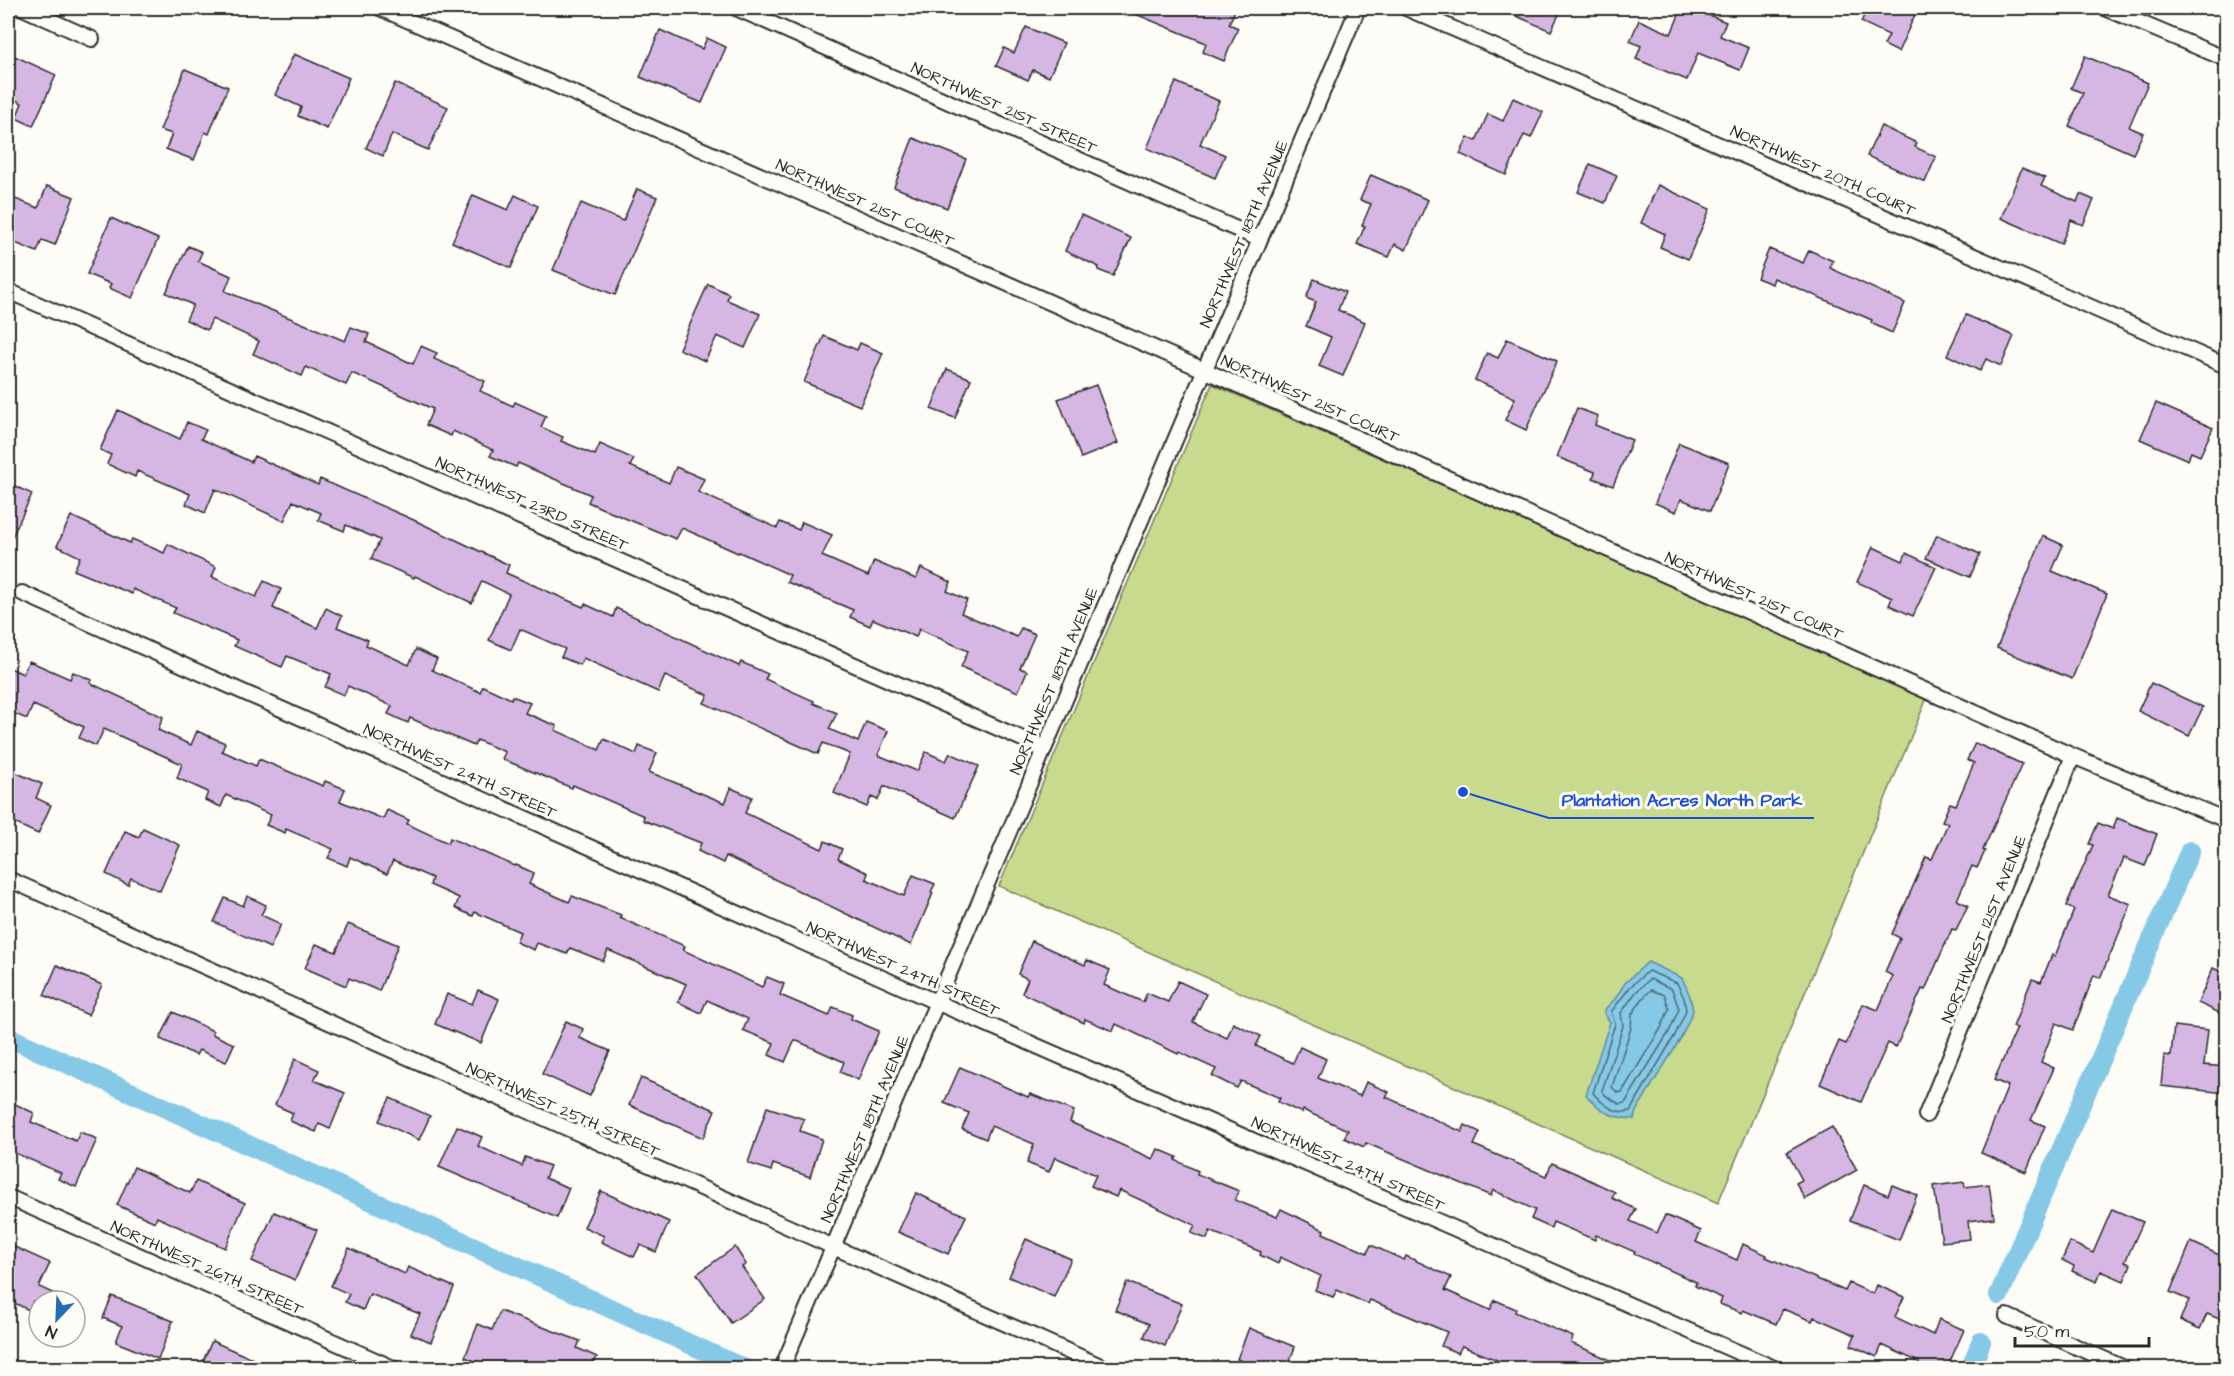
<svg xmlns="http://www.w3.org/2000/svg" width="2234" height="1376" font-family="'Architects Daughter',sans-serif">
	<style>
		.green { fill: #c8da8e; stroke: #7a825c; stroke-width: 1.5 }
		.water { fill: #86c9e7; stroke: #628a9c; stroke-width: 1.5 }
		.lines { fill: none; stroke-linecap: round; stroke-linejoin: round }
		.shore { stroke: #4f6a76; stroke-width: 1.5 }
		.canal { stroke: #86c9e7; stroke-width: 20 }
		.building { fill: #d6b7e4; stroke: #2b2b2b; stroke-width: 1.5 }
		.street-casing { stroke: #2b2b2b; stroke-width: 18 }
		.street { stroke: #fdfcf7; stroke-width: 14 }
		.labels { text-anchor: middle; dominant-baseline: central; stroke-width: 6; stroke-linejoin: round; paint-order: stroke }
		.street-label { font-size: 16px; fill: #2b2b2b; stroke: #fdfcf7 }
		.leader { fill: none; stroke: #1d4ed8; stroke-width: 2 }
		.callout-dot { fill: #1d4ed8; stroke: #fdfcf7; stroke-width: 2 }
		.callout-label { font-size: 18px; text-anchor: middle; font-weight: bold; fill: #1d4ed8; stroke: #fdfcf7; stroke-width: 6; stroke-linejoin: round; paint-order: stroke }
	</style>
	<rect width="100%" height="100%" fill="#fdfcf7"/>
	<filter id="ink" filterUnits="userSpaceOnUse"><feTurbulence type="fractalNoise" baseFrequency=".0167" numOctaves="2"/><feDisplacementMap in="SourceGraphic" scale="12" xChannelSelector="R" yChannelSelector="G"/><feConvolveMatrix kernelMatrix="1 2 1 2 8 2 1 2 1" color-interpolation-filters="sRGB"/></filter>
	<g filter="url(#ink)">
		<path class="green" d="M1212 384 1927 698 1718 1203 999 886Z"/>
		<path class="water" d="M1648 962 1682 978 1690 996 1693 1011 1681 1038 1636 1111 1634 1119C1609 1117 1603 1113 1586 1095L1610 1022 1605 1015V1009L1615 999 1625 983Z"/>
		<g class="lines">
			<g class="shore">
				<path d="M1648 971 1677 983 1684 998 1686 1011 1675 1035 1630 1111C1616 1115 1602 1104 1593 1093L1615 1024 1611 1012 1630 987Z"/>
				<path d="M1650 979 1672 989 1679 1009 1669 1032 1625 1103 1619 1104 1605 1095 1602 1091 1623 1026 1621 1013 1636 992Z"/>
				<path d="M1651 990 1665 995 1669 1009 1661 1028 1622 1092 1618 1093 1612 1087 1631 1028 1632 1014 1643 998Z"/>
			</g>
			<g class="canal">
				<path d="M8 1037 743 1368"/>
				<path d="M1999 1295 2190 851"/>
				<path d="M1971 1368 1981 1342"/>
			</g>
		</g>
		<g class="building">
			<path d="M1121 8H1236L1229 24 1238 28 1224 61 1203 52 1206 43Z"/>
			<path d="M1498 8H1562L1551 31Z"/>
			<path d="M1682 8H1691L1726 22 1720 36 1749 48 1740 70 1698 53 1687 80 1636 59 1641 46 1630 41 1639 20 1671 34Z"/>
			<path d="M1868 8H1918L1898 52 1884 45 1889 35 1861 22Z"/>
			<path d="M1026 27 1064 43 1049 77 1033 70 1028 80 996 66 1004 48 1014 53Z"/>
			<path d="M660 30 702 49 707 38 726 47 702 103 640 77Z"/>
			<path d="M8 53 56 75 33 126 16 118 22 103 8 96Z"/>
			<path d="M294 54 349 78 327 129 298 116 301 107 275 95Z"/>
			<path d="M2085 56 2148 83 2129 127 2143 133 2133 154 2069 126 2083 93 2071 88Z"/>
			<path d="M185 69 228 87 209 134 205 132 194 160 166 149 172 134 160 130Z"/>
			<path d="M1176 82 1219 101 1200 144 1225 155 1215 178 1147 148Z"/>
			<path d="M395 83 448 107 428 150 392 134 383 156 366 148Z"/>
			<path d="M1513 98 1543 112 1531 138 1524 135 1506 175 1460 154 1468 137 1476 141 1488 114 1503 121Z"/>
			<path d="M1881 126 1917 143 1915 147 1936 157 1925 182 1867 156Z"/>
			<path d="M913 138 966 159 947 208 894 187Z"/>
			<path d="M1590 164 1617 176 1605 203 1578 192Z"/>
			<path d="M2022 168 2045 178 2041 186 2077 202 2080 194 2094 200 2083 225 2071 220 2061 244 2001 218Z"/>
			<path d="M1371 175 1428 200 1406 250 1395 244 1389 257 1357 244 1365 226 1362 225 1371 204 1360 200Z"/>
			<path d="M1658 185 1710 209 1688 259 1660 247 1665 234 1641 223Z"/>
			<path d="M47 186 74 197 55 245 42 240 37 252 8 240V196L38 208Z"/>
			<path d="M637 189 657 197 615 295 553 270 581 203 623 221Z"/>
			<path d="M473 195 508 210 515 195 538 206 511 268 452 242Z"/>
			<path d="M1081 215 1131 238 1113 276 1098 270 1099 267 1065 251Z"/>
			<path d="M111 218 158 239 132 298 109 288 111 284 87 274Z"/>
			<path d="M188 246 202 252 198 261 231 276 225 291 345 341 351 327 369 334 366 342 413 364 421 346 437 353 434 359 485 381 480 391 513 406 515 402 546 416 541 427 563 437 561 441 595 455 600 444 634 459 630 466 669 483 676 467 704 479 698 492 777 528 780 522 799 530 802 522 832 535 822 556 868 576 874 561 916 579 921 568 951 582 947 591 967 600 961 613 1017 637 1021 628 1035 634 1020 668 1027 671 1018 692 961 667 968 651 919 629 916 637 873 619 870 626 850 617 853 610 787 582 790 575 739 552 738 553 682 528 676 539 610 512 588 502 591 495 518 463 516 467 490 456 493 450 453 431 451 436 426 425 433 409 352 373 346 385 306 367 302 376 253 354 259 341 212 319 207 330 186 320 193 305 166 293Z"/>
			<path d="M1769 249 1803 263 1809 250 1833 261 1830 268 1905 303 1892 333 1871 323 1872 320 1774 278 1772 284 1757 278Z"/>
			<path d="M1314 279 1345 292 1338 310 1365 322 1343 376 1319 366 1331 337 1306 326 1316 302 1306 298Z"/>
			<path d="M708 284 729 294 727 300 760 314 745 348 717 336 705 361 679 349Z"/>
			<path d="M1966 315 2014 336 2001 366 1986 359 1980 371 1947 355Z"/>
			<path d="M824 336 857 350 860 343 883 353 860 406 804 382Z"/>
			<path d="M1507 339 1557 361 1526 430 1505 420 1515 398 1475 380 1487 353 1498 358Z"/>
			<path d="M947 369 971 379 955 418 931 409Z"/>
			<path d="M1096 385 1118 443 1081 458 1058 399Z"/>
			<path d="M2156 403 2213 428 2200 456 2191 452 2188 460 2140 439Z"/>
			<path d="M1577 408 1598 416 1595 425 1632 440 1613 486 1593 478 1595 472 1557 457Z"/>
			<path d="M118 410 180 439 187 422 206 430 201 439 251 462 254 456 318 485 320 479 416 521 509 565 506 573 583 607 585 604 613 617 616 608 739 666 741 662 768 674 765 679 814 701 813 703 837 713 829 729 858 742 866 722 888 731 878 755 917 771 926 752 946 761 950 753 979 766 955 818 884 786 878 800 871 797 867 807 834 793 850 754 823 743 818 754 704 703 708 695 665 676 658 692 583 658 580 665 561 657 565 649 520 629 511 650 489 640 509 594 482 581 472 603 415 576 414 578 371 559 380 540 346 525 344 531 318 520 321 513 293 501 284 521 215 489 205 513 186 504 190 494 137 471 135 477 107 464 111 455 100 450Z"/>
			<path d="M1679 443 1729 463 1710 511 1681 499 1676 512 1655 503Z"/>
			<path d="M8 483 32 494 8 546Z"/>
			<path d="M71 516 130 543 132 539 164 553 168 544 216 567 212 577 256 597 264 581 281 589 273 608 317 628 326 608 342 616 337 627 368 640 366 645 409 665 416 649 437 659 432 670 480 692 483 686 511 699 512 696 530 703 525 713 557 726 555 730 599 750 604 739 636 754 639 746 657 753 649 772 725 803 731 788 752 797 745 813 822 849 825 841 842 849 838 859 868 873 866 879 904 896 913 875 935 884 931 892 933 893 911 945 726 856 723 863 698 851 701 843 643 820 644 816 573 785 572 788 502 759 505 752 477 740 474 746 410 718 408 723 388 714 392 706 348 686 344 695 325 687 331 674 287 656 282 667 234 646 237 640 173 613 176 608 133 589 132 594 74 570 80 557 57 546Z"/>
			<path d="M1937 535 1980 554 1970 577 1926 558Z"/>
			<path d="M2043 536 2063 545 2052 571 2107 594 2072 679 1997 648Z"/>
			<path d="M1873 547 1903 561 1906 553 1936 567 1913 616 1889 605 1892 598 1857 582Z"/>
			<path d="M29 661 70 679 73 672 92 680 90 683 163 717 158 730 191 745 197 731 225 743 222 751 256 766 259 759 323 786 325 781 345 789 340 801 383 819 387 810 409 820 407 824 448 843 450 838 515 866 516 865 534 873 529 884 569 902 572 896 621 915 620 918 685 946 683 950 762 987 767 977 784 984 780 995 829 1016 833 1007 852 1015 851 1019 879 1031 858 1080 840 1072 844 1062 795 1040 785 1062 769 1055 774 1043 743 1030 748 1019 707 1000 701 1013 678 1002 686 984 608 950 603 961 570 948 567 954 537 943 534 950 516 942 520 932 475 912 473 916 455 908 459 898 430 885 432 878 393 861 387 874 350 857 347 866 328 858 333 849 286 829 285 833 266 825 271 815 226 795 221 807 205 800 208 792 177 778 182 764 104 729 96 746 79 738 84 727 33 705 27 719 8 711V667L23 674Z"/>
			<path d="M2151 683 2203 707 2189 736 2138 711Z"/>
			<path d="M1975 743 2022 764 1983 850 1985 851 1977 868 1972 866 1957 900 1968 905 1956 930 1952 929 1925 990 1922 989 1896 1047 1888 1043 1861 1102 1820 1084 1839 1041 1846 1044 1863 1004 1878 1010 1893 976 1885 972 1900 938 1892 934 1926 857 1932 859 1948 823 1942 821 1950 803 1956 805 1974 763 1967 760Z"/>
			<path d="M8 769 42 784 36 798 51 805 38 834 8 820Z"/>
			<path d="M2117 818 2157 834 2145 866 2124 858 2108 895 2131 904 2116 941 2100 978 2094 975 2073 1030 2056 1023 2041 1062 2054 1068 2031 1120 2045 1126 2026 1172 1981 1153 2008 1086 1994 1080 2017 1028 2013 1027 2032 979 2041 982 2052 955 2055 956 2074 910 2066 906 2093 845 2089 844 2098 823 2113 829Z"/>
			<path d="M143 828 180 845 160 891 131 878 128 885 106 874 125 831 139 837Z"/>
			<path d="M247 896 266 905 261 915 281 924 270 948 214 922 225 898 243 906Z"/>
			<path d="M348 924 398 945 379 991 349 978 346 986 305 968 316 944 336 952Z"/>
			<path d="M1032 941 1085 965 1087 960 1110 970 1104 985 1143 1002 1147 993 1168 1002 1178 981 1206 994 1193 1022 1227 1038 1233 1023 1261 1036 1256 1046 1293 1063 1300 1047 1326 1059 1318 1078 1360 1096 1366 1082 1389 1092 1386 1097 1462 1132 1465 1125 1480 1132 1474 1145 1525 1167 1546 1176 1552 1163 1575 1173 1615 1192 1612 1198 1636 1209 1630 1221 1657 1233 1665 1215 1701 1231 1696 1242 1737 1260 1743 1244 1767 1255 1766 1257 1845 1291 1849 1283 1873 1294 1877 1285 1904 1297 1895 1317 1933 1335 1939 1319 1964 1330 1947 1368H1916L1919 1362 1882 1345 1877 1357 1851 1345 1855 1335 1814 1317 1812 1321 1783 1309 1776 1324 1743 1310 1742 1313 1720 1304 1722 1298 1695 1286 1696 1282 1634 1254 1635 1252 1596 1235 1595 1240 1553 1222 1551 1228 1531 1219 1535 1210 1493 1190 1491 1196 1366 1143 1364 1147 1344 1138 1348 1130 1303 1110 1302 1113 1278 1102 1280 1098 1241 1081 1237 1088 1212 1076 1216 1069 1179 1052 1178 1054 1116 1024 1113 1031 1085 1019 1084 1023 1022 993 1028 979 1018 974Z"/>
			<path d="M57 965 102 985 88 1015 44 995Z"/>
			<path d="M2213 968 2226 974V1016L2198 1003Z"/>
			<path d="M478 990 499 999 481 1043 435 1024 447 994 472 1004Z"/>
			<path d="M173 1012 213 1031 212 1034 234 1044 226 1062 199 1050 196 1055 160 1039Z"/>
			<path d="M566 1021 583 1029 580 1038 610 1051 590 1096 542 1074Z"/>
			<path d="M2174 1026 2208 1030 2204 1065 2226 1067V1093L2161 1086 2164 1055 2171 1056Z"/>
			<path d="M295 1059 319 1070 314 1080 345 1093 330 1129 319 1124 316 1132 290 1121 293 1113 275 1105Z"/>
			<path d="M960 1067 1028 1097 1030 1094 1074 1111 1070 1122 1153 1159 1158 1149 1177 1157 1175 1160 1198 1171 1197 1174 1239 1191 1235 1200 1277 1217 1281 1209 1324 1230 1323 1233 1367 1253 1371 1245 1404 1260 1406 1256 1451 1277 1445 1290 1490 1310 1495 1300 1516 1309 1515 1312 1573 1337 1571 1343 1629 1368H1517L1462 1346 1458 1353 1441 1346 1447 1332 1370 1300 1368 1304 1337 1290 1333 1297 1315 1290 1321 1276 1280 1257 1278 1264 1260 1255 1261 1252 1210 1231 1207 1239 1191 1233 1195 1225 1119 1190 1116 1197 1091 1186 1096 1175 1055 1157 1049 1172 1027 1163 1034 1144 991 1126 986 1139 962 1129 969 1113 944 1103Z"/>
			<path d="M641 1078 715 1110 703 1138 629 1105Z"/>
			<path d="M390 1098 430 1116 419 1140 379 1121Z"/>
			<path d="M13 1103 34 1113 31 1122 76 1141 80 1132 97 1139 76 1187 58 1179 61 1173 8 1150V1117Z"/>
			<path d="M767 1107 804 1119 800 1131 822 1139 810 1177 773 1164 771 1171 748 1163Z"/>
			<path d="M457 1126 482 1137 478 1146 522 1166 525 1157 550 1166 545 1178 569 1188 557 1218 439 1167Z"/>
			<path d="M1832 1127 1857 1170 1805 1199 1796 1183 1802 1180 1787 1152Z"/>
			<path d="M134 1167 190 1193 196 1181 245 1203 225 1248 157 1217 155 1222 117 1205Z"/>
			<path d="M1964 1182 1965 1187 1989 1184 1994 1218 1968 1221 1970 1239 1942 1242 1934 1186Z"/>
			<path d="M1864 1185 1888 1195 1892 1185 1917 1195 1899 1240 1850 1220Z"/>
			<path d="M601 1191 669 1222 656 1252 640 1245 634 1257 601 1242 604 1236 584 1227Z"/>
			<path d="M916 1193 966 1216 948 1254 898 1232Z"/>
			<path d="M2112 1209 2143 1222 2125 1262 2131 1264 2124 1281 2101 1271 2097 1282 2072 1271 2074 1266 2062 1260 2070 1242 2093 1253Z"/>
			<path d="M274 1212 317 1230 295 1280 252 1261Z"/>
			<path d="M1026 1239 1071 1259 1054 1297 1009 1277Z"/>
			<path d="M2191 1242 2226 1258V1309L2222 1320 2207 1314 2200 1329 2180 1320 2189 1300 2170 1292Z"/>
			<path d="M8 1244 50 1263 39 1287 70 1301H33L29 1310 8 1300 12 1286 8 1284Z"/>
			<path d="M735 1247 746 1264 742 1267 765 1299 731 1323 697 1274Z"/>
			<path d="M349 1248 405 1274 408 1267 454 1287 431 1342 411 1334 420 1314 370 1294 363 1310 345 1302 349 1294 331 1286Z"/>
			<path d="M1127 1282 1182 1304 1165 1346 1144 1337 1149 1324 1115 1310Z"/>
			<path d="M112 1296 173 1321 158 1359 116 1342 122 1326 103 1318Z"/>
			<path d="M500 1311 580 1341 577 1348 597 1357 591 1368H492L465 1357 478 1324 492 1330Z"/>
			<path d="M1249 1328 1295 1347 1287 1368H1260L1237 1359Z"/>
			<path d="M212 1341 273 1368H200Z"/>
		</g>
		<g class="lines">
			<defs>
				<g id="street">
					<path d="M23 8 92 39"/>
					<path d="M380 8 1204 370 2073 756 2226 820"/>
					<path d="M736 8 1259 239"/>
					<path d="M1406 8 2226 366"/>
					<path d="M2105 8 2226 59"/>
					<path d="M8 291 1043 748"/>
					<path d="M22 593 936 1002 1774 1368"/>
					<path d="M8 879 1105 1368"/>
					<path d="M1926 1115 2073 756"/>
					<path d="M8 1197 393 1368"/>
					<path d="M2007 1316 2124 1368"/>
					<path d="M782 1368 1358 8"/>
				</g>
			</defs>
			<use href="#street" class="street-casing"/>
			<use href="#street" class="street"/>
		</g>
	</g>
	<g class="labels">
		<g class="street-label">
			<text transform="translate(1004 108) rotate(24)">NORTHWEST 21ST STREET</text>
			<text transform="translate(1823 171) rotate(24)">NORTHWEST 20TH COURT</text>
			<text transform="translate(865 203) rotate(24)">NORTHWEST 21ST COURT</text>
			<text transform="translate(1244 234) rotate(-67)">NORTHWEST 118TH AVENUE</text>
			<text transform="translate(1310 399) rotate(24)">NORTHWEST 21ST COURT</text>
			<text transform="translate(532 504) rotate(24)">NORTHWEST 23RD STREET</text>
			<text transform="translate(1754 596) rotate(24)">NORTHWEST 21ST COURT</text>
			<text transform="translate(1054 681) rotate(-67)">NORTHWEST 118TH AVENUE</text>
			<text transform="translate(460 771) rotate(24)">NORTHWEST 24TH STREET</text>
			<text transform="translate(1984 929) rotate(-68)">NORTHWEST 121ST AVENUE</text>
			<text transform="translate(903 969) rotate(24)">NORTHWEST 24TH STREET</text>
			<text transform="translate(563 1110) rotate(24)">NORTHWEST 25TH STREET</text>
			<text transform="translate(865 1129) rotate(-67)">NORTHWEST 118TH AVENUE</text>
			<text transform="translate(1348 1164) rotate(24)">NORTHWEST 24TH STREET</text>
			<text transform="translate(207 1268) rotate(24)">NORTHWEST 26TH STREET</text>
		</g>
	</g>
	<path class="leader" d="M1463 792L1549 818H1814"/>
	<circle class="callout-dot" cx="1463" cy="792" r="6"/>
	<g class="callout-label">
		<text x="1682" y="806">Plantation Acres North Park</text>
	</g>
	<rect width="2234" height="1376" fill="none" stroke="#fdfcf7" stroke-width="30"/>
	<rect x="15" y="15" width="2204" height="1346" fill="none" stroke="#2b2b2b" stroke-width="2" filter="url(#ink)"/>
	<g transform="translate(57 1319) rotate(203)"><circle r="28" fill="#fdfcf7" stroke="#a9a8a5" stroke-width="1.5"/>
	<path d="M0-4.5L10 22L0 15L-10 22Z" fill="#1f6fb2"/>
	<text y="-9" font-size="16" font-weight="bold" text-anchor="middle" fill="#2b2b2b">N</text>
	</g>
	<path d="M2015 1337v9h134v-9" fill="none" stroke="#2b2b2b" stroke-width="3"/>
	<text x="2024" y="1337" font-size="18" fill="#2b2b2b" stroke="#fdfcf7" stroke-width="4.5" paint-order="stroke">50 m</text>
</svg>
